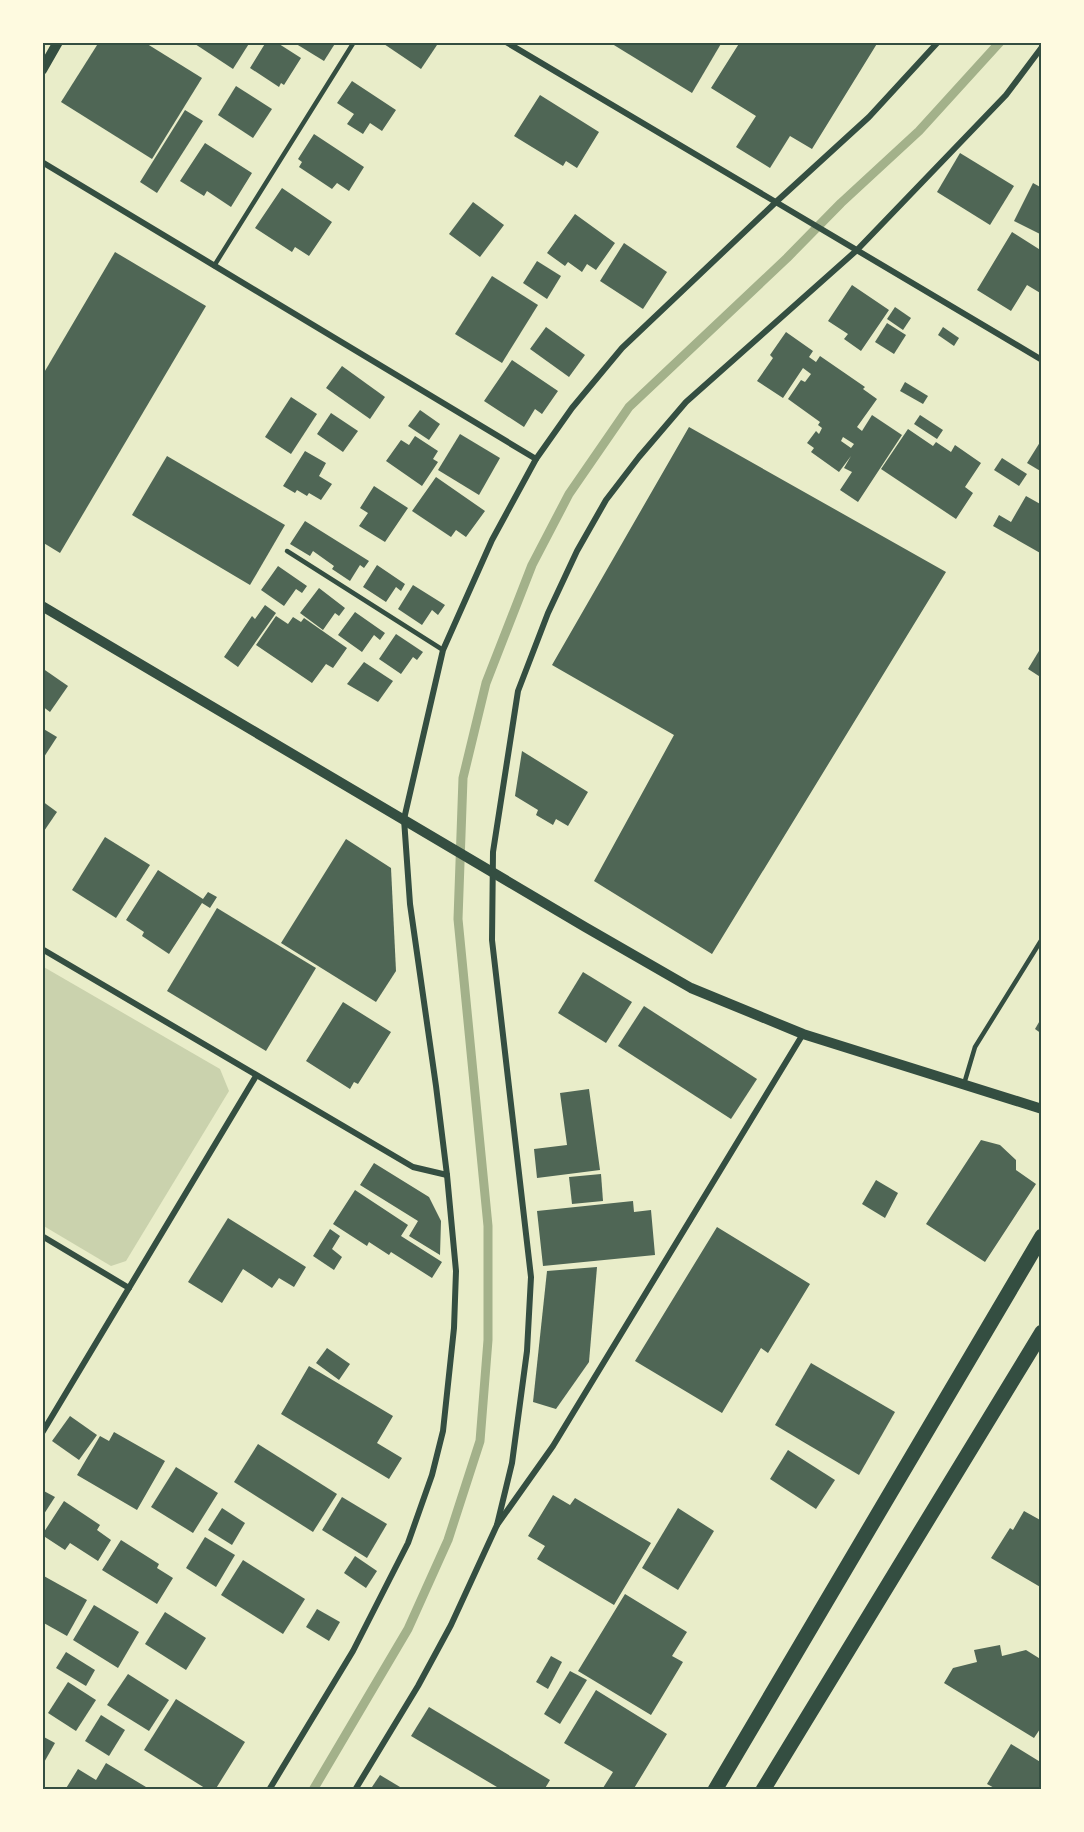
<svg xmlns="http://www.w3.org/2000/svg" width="1084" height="1832" font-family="Inter,sans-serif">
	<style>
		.green { fill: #cad2ad }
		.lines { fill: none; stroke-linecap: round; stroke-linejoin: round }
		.stream { stroke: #a3b18a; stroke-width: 9 }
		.building { fill: #4f6655; fill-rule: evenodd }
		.service { stroke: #344e41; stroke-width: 4.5 }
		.minor { stroke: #344e41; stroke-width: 6 }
		.tertiary { stroke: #344e41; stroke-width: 10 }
		.primary { stroke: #344e41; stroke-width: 15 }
		.neatline { fill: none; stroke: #344e41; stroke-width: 2 }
	</style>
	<rect width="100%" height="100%" fill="#e9edc9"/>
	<path class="green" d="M42 966 220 1069 229 1091 126 1261 111 1266 42 1225Z"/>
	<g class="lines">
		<path class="stream" d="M313 1790 408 1629 448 1540 480 1441 488 1340V1226L458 919 463 778 486 683 532 565 569 494 629 407 787 258 841 203 919 131 1000 42"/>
	</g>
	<g class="building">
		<path d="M99 42H144L202 78 152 159 61 102Z"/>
		<path d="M192 42H250L233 69Z"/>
		<path d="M266 42H276L301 58 284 85 281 83 279 87 250 68Z"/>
		<path d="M293 42H336L324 61Z"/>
		<path d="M381 42H439L421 69Z"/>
		<path d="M609 42H722L692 93Z"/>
		<path d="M740 42H878L812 149 790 136 770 168 736 147 756 116 711 88Z"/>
		<path d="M352 81 396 110 382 131 370 123 363 134 347 124 354 114 337 103Z"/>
		<path d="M236 86 272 109 253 138 218 115Z"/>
		<path d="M540 95 599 132 577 168 566 161 563 166 514 136Z"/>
		<path d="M185 110 203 121 157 193 140 182Z"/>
		<path d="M314 134 364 167 349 191 337 183 332 189 299 167 302 162 298 159Z"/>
		<path d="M205 143 252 173 231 207 207 191 204 196 180 181Z"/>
		<path d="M960 153 1014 186 990 225 937 192Z"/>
		<path d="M1033 183 1042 188V235L1014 221Z"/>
		<path d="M282 188 332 222 309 256 295 247 292 252 255 228Z"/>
		<path d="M473 202 504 225 480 257 449 234Z"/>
		<path d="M575 214 615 243 596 270 587 264 582 272 568 262 565 266 547 253Z"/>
		<path d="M1012 232 1042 251V294L1027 285 1011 311 977 290Z"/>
		<path d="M624 243 667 272 643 309 600 281Z"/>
		<path d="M115 252 206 306 60 553 42 542V376Z"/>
		<path d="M537 261 561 276 547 299 523 283Z"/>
		<path d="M492 276 538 305 502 363 455 334Z"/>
		<path d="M852 285 889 310 861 351 844 339 848 334 828 321Z"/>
		<path d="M895 307 911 318 903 330 887 319Z"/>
		<path d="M887 323 906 335 894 354 875 342Z"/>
		<path d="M546 327 585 355 569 377 530 349Z"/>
		<path d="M943 327 959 338 954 346 938 335Z"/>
		<path d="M786 332 813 351 809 357 816 362 820 356 865 387 863 389 877 399 857 427 862 431 872 415 902 435 858 502 840 490 852 472 844 468 851 456 839 472 811 452 814 448 807 443 816 431 819 434 822 428 818 425 820 422 788 399 801 380 805 382 811 374 803 368 783 398 757 381 773 358 770 355ZM843 437 854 444 851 448 841 441Z"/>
		<path d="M512 360 558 391 542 414 535 409 524 427 484 401Z"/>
		<path d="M342 366 385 397 370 419 326 388Z"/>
		<path d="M905 382 928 396 923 404 900 391Z"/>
		<path d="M291 397 317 414 291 454 265 437Z"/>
		<path d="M420 410 440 424 429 440 408 426Z"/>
		<path d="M331 413 358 431 343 452 317 434Z"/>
		<path d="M920 415 943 430 937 439 914 424Z"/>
		<path d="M689 427 946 572 712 954 594 881 674 735 552 665Z"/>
		<path d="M908 429 933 446 936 442 951 452 955 445 981 463 965 487 973 493 956 519 881 469Z"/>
		<path d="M460 434 500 458 479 495 438 470Z"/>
		<path d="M415 436 438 451 433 459 438 462 422 486 386 461 401 440 409 445Z"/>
		<path d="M1042 439V472L1027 463Z"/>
		<path d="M305 451 326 463 319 476 332 484 321 500 309 493 307 496 297 490 295 493 283 486Z"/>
		<path d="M167 456 285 525 250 585 132 515Z"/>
		<path d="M1002 458 1027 474 1019 486 994 470Z"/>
		<path d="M436 477 485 511 466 537 456 530 451 537 412 511Z"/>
		<path d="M374 486 408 508 385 542 359 526 368 513 360 508Z"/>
		<path d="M1026 496 1042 505V554L993 526 999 515 1011 522Z"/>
		<path d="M305 521 369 561 364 568 360 565 350 581 332 569 334 566 313 551 310 556 290 544Z"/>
		<path d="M377 565 405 584 401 591 396 587 386 602 363 587Z"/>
		<path d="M278 566 307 586 302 593 296 589 284 606 261 590Z"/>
		<path d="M413 585 445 605 438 615 432 610 422 625 398 609Z"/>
		<path d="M319 588 345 608 339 616 335 613 323 630 300 613Z"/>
		<path d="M265 605 276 613 238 667 224 657 252 616 255 619Z"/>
		<path d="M355 612 385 633 380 640 374 635 362 652 338 635Z"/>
		<path d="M276 616 288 624 293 617 301 622 304 618 347 648 333 668 326 664 312 683 256 645Z"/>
		<path d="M396 634 423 652 417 660 413 657 401 674 379 659Z"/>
		<path d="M1042 646V678L1028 669Z"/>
		<path d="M364 662 393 681 378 702 347 684Z"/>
		<path d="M42 668 68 686 50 712 42 706Z"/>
		<path d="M42 728 57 737 42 760Z"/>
		<path d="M522 751 588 792 568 826 556 819 553 825 536 815 538 810 515 796Z"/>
		<path d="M42 801 57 812 42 834Z"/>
		<path d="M105 837 150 865 116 918 72 890Z"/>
		<path d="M346 839 391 868 396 971 376 1002 281 943Z"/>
		<path d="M158 870 203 899 208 892 217 897 210 908 202 903 169 954 142 936 144 932 126 920Z"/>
		<path d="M217 908 316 968 266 1051 167 991Z"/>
		<path d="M583 972 632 1002 606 1043 558 1013Z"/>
		<path d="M343 1002 391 1032 358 1084 354 1082 350 1089 306 1061Z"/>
		<path d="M644 1006 757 1079 731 1119 618 1046Z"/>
		<path d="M1042 1017V1034L1035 1029Z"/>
		<path d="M589 1089 600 1170 537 1178 534 1149 567 1145 560 1093Z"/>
		<path d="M981 1140 1000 1145 1016 1160V1170L1036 1184 985 1262 926 1224Z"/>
		<path d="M374 1163 429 1197 441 1221 440 1255 409 1236 418 1221 360 1185Z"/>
		<path d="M601 1174 603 1201 572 1204 569 1177Z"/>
		<path d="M876 1180 898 1193 885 1218 862 1204Z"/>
		<path d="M355 1190 408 1225 401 1236 442 1262 432 1278 391 1252 389 1255 369 1242 367 1246 333 1224Z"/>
		<path d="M633 1201 634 1212 651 1210 655 1255 543 1266 537 1211Z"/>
		<path d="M228 1218 306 1267 294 1287 279 1278 272 1288 243 1269 222 1303 188 1282Z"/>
		<path d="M717 1227 810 1284 768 1353 761 1348 722 1413 635 1361Z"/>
		<path d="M330 1229 340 1236 332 1249 342 1257 334 1270 313 1256Z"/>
		<path d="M597 1267 589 1362 556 1409 533 1402 547 1271Z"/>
		<path d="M327 1348 350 1364 339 1380 316 1363Z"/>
		<path d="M811 1363 895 1412 859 1475 775 1425Z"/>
		<path d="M309 1366 393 1416 377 1443 402 1458 389 1479 281 1414Z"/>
		<path d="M70 1416 97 1435 79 1460 52 1441Z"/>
		<path d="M114 1432 165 1461 137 1510 77 1475 100 1436 109 1441Z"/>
		<path d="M258 1444 337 1494 313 1532 234 1482Z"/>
		<path d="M788 1450 835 1480 816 1509 770 1479Z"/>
		<path d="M176 1467 218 1493 193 1533 151 1507Z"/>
		<path d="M42 1490 55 1497 42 1517Z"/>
		<path d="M553 1495 570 1505 575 1498 651 1543 614 1605 537 1559 545 1546 528 1536Z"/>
		<path d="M342 1497 387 1524 367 1558 322 1530Z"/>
		<path d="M64 1501 100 1525 97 1530 111 1540 98 1561 70 1543 65 1550 42 1535Z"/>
		<path d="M222 1508 245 1523 232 1545 208 1530Z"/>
		<path d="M678 1508 714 1531 678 1590 642 1568Z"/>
		<path d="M1024 1511 1042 1521V1588L991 1558 1010 1528 1013 1530Z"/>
		<path d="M205 1537 235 1555 216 1587 186 1568Z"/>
		<path d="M121 1540 159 1564 157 1568 173 1578 157 1604 102 1570Z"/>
		<path d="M355 1556 377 1571 366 1588 344 1573Z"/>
		<path d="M243 1560 305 1599 283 1634 221 1595Z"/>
		<path d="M42 1575 87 1600 67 1636 42 1622Z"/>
		<path d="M625 1594 687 1632 672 1656 683 1662 651 1715 578 1671Z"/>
		<path d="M94 1605 139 1632 118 1668 73 1640Z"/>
		<path d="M317 1609 340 1622 329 1641 306 1627Z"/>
		<path d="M165 1612 206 1638 186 1670 145 1644Z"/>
		<path d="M1000 1645 1002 1656 1026 1650 1042 1660V1726L1034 1738 944 1683 953 1668 977 1662 974 1650Z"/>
		<path d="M66 1652 95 1670 86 1686 56 1668Z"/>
		<path d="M551 1656 562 1662 548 1689 536 1682Z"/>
		<path d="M570 1671 587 1680 560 1724 544 1714Z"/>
		<path d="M128 1674 169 1700 149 1731 107 1705Z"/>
		<path d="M68 1682 96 1700 76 1731 48 1713Z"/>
		<path d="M596 1690 667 1734 633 1790H607L603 1788 613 1772 564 1743Z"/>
		<path d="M176 1699 245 1742 215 1790H208L144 1750Z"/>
		<path d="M429 1707 550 1780 544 1790H502L411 1736Z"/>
		<path d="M101 1715 125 1730 109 1756 85 1741Z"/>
		<path d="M42 1736 55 1743 42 1766Z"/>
		<path d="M1011 1744 1042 1763V1790H998L987 1784Z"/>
		<path d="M106 1763 151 1790H65L78 1769 96 1780Z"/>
		<path d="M380 1775 405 1790H370Z"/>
	</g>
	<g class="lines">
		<g class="service">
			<path d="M214 266 354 42"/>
			<path d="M287 551 443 650"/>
			<path d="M964 1084 975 1047 1042 939"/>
		</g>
		<g class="minor">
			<path d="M506 42 1042 360"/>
			<path d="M42 162 536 459"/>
			<path d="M42 949 413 1167 447 1175"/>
			<path d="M42 1236 129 1288"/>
			<path d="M42 1433 256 1076"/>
			<path d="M497 1525 512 1463 527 1351 531 1277 492 940 493 852 518 691 548 613 577 551 606 500 639 457 686 402 857 250 1006 95 1042 47"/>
			<path d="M269 1790 353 1651 408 1543 432 1475 443 1431 454 1328 456 1271 447 1175 436 1086 410 904 404 819 443 650 492 540 536 459 572 408 622 348 776 202 869 117 938 42"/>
			<path d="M355 1790 418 1686 451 1625 497 1525 553 1446 803 1034"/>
		</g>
		<g class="tertiary">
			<path d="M42 70 58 42"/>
			<path d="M42 606 585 927 691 988 803 1034 1042 1109"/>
		</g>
		<g class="primary">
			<path d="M715 1790 1042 1236"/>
			<path d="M763 1790 1042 1332"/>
		</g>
	</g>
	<rect width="1084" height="1832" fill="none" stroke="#fefae0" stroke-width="87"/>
	<rect x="44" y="44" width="996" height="1744" class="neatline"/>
</svg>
